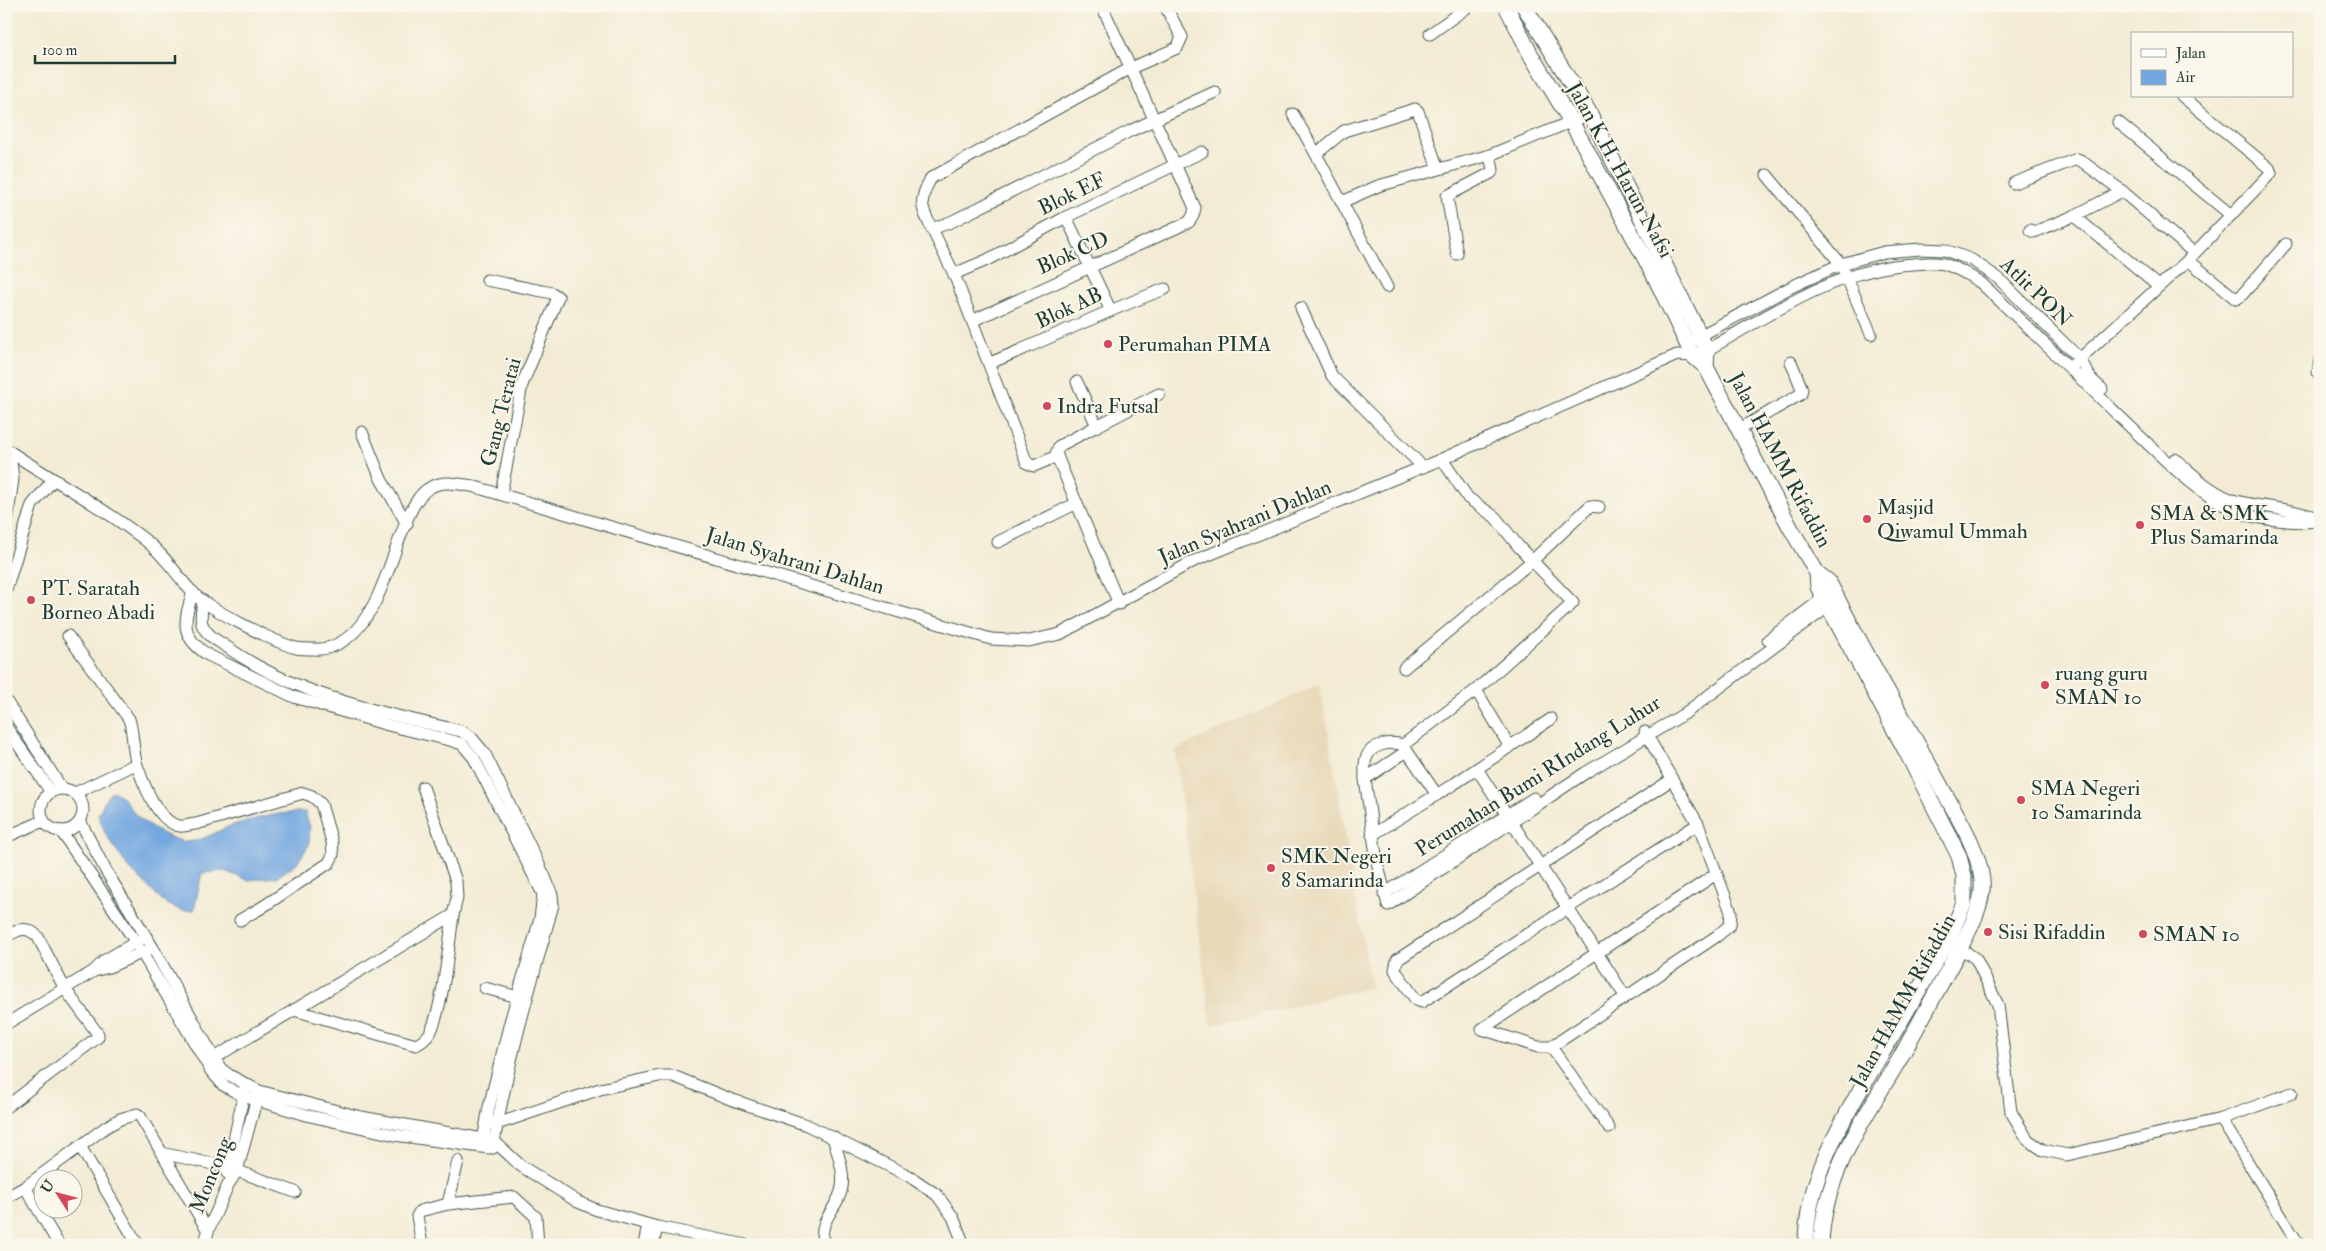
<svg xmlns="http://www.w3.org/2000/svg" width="2326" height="1251" font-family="'IM FELL Double Pica',serif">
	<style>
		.built { fill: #e8d9ba }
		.water { fill: #74a7e0; stroke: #4a728a }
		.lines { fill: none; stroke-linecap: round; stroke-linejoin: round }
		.minor-casing { stroke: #3f574c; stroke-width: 13 }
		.major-casing { stroke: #3f574c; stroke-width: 17 }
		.minor { stroke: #fff; stroke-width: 11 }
		.major { stroke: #fff; stroke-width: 15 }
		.poi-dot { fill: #d1495b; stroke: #fbf7ec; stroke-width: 2 }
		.labels { text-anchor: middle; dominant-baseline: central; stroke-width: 4; stroke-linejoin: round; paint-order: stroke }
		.street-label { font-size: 21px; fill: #1f3d34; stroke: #fbf7ec }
		.poi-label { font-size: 21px; fill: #1f3d34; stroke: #fbf7ec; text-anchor: start }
	</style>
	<rect width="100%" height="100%" fill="#fbf7ec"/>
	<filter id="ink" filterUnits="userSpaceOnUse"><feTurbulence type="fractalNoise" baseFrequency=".02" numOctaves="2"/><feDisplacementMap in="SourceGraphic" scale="10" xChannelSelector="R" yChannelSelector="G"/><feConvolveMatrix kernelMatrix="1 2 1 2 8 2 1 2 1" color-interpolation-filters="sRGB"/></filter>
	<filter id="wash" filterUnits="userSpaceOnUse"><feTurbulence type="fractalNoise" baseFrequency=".0096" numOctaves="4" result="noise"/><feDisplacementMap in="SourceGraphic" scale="20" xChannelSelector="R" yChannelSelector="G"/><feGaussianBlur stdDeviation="1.12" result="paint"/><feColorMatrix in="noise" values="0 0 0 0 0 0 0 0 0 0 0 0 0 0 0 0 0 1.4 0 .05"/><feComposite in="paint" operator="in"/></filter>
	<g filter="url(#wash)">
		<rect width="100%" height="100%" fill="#f3ebd4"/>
		<path class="built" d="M1320 684 1371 987 1211 1026 1175 750Z"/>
		<path class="water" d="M112 791C125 795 128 806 136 815 149 827 165 837 182 841 198 845 218 830 233 825 255 818 281 812 305 812L310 827 309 845 297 863 277 877 248 880 224 871 202 873 194 910 182 911 163 902 127 866 106 835 98 815 106 798Z"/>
	</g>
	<g filter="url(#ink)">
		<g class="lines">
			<defs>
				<g id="minor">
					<path d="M1430 34 1469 6"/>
					<path d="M1293 114 1316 154"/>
					<path d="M2118 122 2231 215"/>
					<path d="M1767 175 1841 264 1871 334"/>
					<path d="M2014 183 2077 159 2080 160 2122 191 2194 253"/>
					<path d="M1342 202 1378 186 1490 155 1590 114"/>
					<path d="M2074 216 2159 286"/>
					<path d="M1066 217 1110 309"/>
					<path d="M932 229C921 207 918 201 931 178L1129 69 1177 48 1182 37 1165 6"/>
					<path d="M2030 230 2034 232 2074 216 2122 191"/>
					<path d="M1457 254 1447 196 1491 173 1493 170 1490 155"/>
					<path d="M2188 260 2236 299 2241 296 2286 244"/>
					<path d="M954 274 932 229 953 221 1130 131 1215 92"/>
					<path d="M487 280 552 293 558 297 522 385 501 494"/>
					<path d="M1387 287 1316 154 1344 131 1415 109 1418 111 1438 169"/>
					<path d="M1301 308 1332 376 1423 467"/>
					<path d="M974 320 1189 222 1193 216 1195 208 1102 6"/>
					<path d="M1694 339 1791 287 1841 264 1884 252 1921 249 1945 250 1972 260 1998 278 2080 359 2091 379 2102 389"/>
					<path d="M2320 360 2318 372 2320 377"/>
					<path d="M990 363C1049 339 1105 311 1165 289"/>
					<path d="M2074 364 2188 260 2271 173 2269 168 2182 96"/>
					<path d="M1077 382 1097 426 1059 446 1056 454 1119 604"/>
					<path d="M1097 426 1159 394"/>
					<path d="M1740 429 1801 394 1802 389 1791 362"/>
					<path d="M362 432 381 479 407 524"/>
					<path d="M6 449C52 480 102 506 145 540 165 555 177 576 193 593 209 609 274 642 296 648 302 649 309 649 315 649 325 650 335 646 343 641 393 609 396 504 431 487 444 480 458 484 472 486L991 639 1029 641 1060 634 1194 561 1442 459 1677 355 1693 356 1707 350C1771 314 1837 268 1913 264 1923 263 1935 262 1944 264 1958 268 1969 275 1981 283 2028 327 2074 372 2120 417 2154 449 2189 487 2231 509 2251 520 2297 523 2320 521"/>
					<path d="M1057 456 1034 466 1027 463 954 274 987 260 1066 217 1202 152"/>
					<path d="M1442 459 1468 498 1495 517 1519 547 1573 603 1476 690 1403 745 1407 751 1365 779 1377 862 1388 905 1585 773 1684 714 1834 602"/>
					<path d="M2175 459C2193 474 2212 494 2236 501 2264 508 2292 508 2320 519"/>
					<path d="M6 528 13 479 10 452"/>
					<path d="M998 542 1077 503"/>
					<path d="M6 590 32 505 53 480"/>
					<path d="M193 592C184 621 179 636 208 655L294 697 388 725 453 741 462 744 474 758 543 894 540 919 510 1022 489 1107 482 1146"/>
					<path d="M203 601C202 609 200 616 202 624 206 635 218 641 227 647 295 695 381 713 461 731L471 737 485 754 545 877 552 895 553 905C530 986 507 1065 493 1148"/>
					<path d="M68 636 129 719C134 734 132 750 137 765 143 783 158 823 180 826 184 827 191 824 196 824L303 793 312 796 321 804 332 842 333 855 329 863 261 908 240 920"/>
					<path d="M1768 640 1829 594"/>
					<path d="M1404 668 1532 561 1590 506 1599 507"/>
					<path d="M1476 690 1510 747"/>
					<path d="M6 701 62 789"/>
					<path d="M6 727 51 792"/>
					<path d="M1645 732 1698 824 1731 912 1730 925 1717 936 1551 1047H1538L1482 1029 1716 874"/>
					<path d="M1407 751 1437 795"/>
					<path d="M1477 769 1625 996"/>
					<path d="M1365 779C1365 773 1364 765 1366 759 1370 744 1390 741 1403 745"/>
					<path d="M1671 780 1397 960 1395 970 1416 1000 1422 1002 1698 824"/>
					<circle cx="62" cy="810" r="21"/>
					<path d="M75 793 136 764"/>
					<path d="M80 821 106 871 153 948 214 1058 221 1069 229 1075 259 1091 361 1117 494 1141 521 1166 578 1202 597 1210 657 1227 746 1245"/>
					<path d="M61 831 135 941 211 1071 223 1085 243 1096 310 1116 395 1135 489 1148"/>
					<path d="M1372 835 1454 784 1551 719"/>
					<path d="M6 837 43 821"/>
					<path d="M1384 894 1534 798"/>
					<path d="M6 937C18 929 27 925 38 937L65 989 98 1034V1037L6 1107"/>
					<path d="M1960 948 1976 959 1998 1005 2011 1112 2028 1140 2043 1150 2067 1155 2221 1119 2299 1245"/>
					<path d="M94 971 109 967 148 950"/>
					<path d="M485 988 518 997"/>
					<path d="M294 1010 416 1045C422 1042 426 1039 430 1033 443 1008 449 944 453 915"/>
					<path d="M6 1024 94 971 105 960 141 939"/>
					<path d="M1551 1047 1609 1128"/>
					<path d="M214 1058 453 915 457 898 456 881 423 787"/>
					<path d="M2221 1119 2292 1093"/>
					<path d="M490 1123 503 1122 600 1089 659 1076H673L730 1099 807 1125 909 1176 937 1195 953 1217 964 1245"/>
					<path d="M80 1146 138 1245"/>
					<path d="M161 1153 227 1167 295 1192"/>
					<path d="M227 1173 245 1088"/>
					<path d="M25 1187 59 1245"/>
					<path d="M6 1198 25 1187 106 1127 120 1119 137 1114 140 1116 208 1231"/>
					<path d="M448 1204 458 1161"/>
					<path d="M205 1245 208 1231 228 1185 237 1171 258 1094"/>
					<path d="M422 1245 417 1216 420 1211 448 1204 514 1197 536 1217 538 1245"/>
					<path d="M644 1245 648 1225"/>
					<path d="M653 1245 657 1227"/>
					<path d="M823 1245C818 1217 839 1209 842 1187 845 1172 837 1152 833 1137"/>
				</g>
				<g id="major">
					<path d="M1506 6 1532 57 1572 123 1654 275 1693 356 1706 367 1790 527 1817 573 1828 581 1834 592C1866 657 1905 720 1939 783 1955 813 1978 846 1982 880 1985 907 1962 943 1950 967 1933 998 1916 1029 1899 1060 1865 1118 1823 1174 1821 1245"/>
					<path d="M1524 6 1590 114 1707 350 1706 367"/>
					<path d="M1806 1245C1806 1179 1841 1123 1873 1068 1899 1024 1925 980 1950 936L1964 903V876L1959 856 1907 753 1818 587 1817 573"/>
				</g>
			</defs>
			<use href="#minor" class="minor-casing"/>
			<use href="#major" class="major-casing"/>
			<use href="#minor" class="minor"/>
			<use href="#major" class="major"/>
		</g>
	</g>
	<g class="poi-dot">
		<circle cx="1108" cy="344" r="5"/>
		<circle cx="1047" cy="406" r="5"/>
		<circle cx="1867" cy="519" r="5"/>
		<circle cx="2140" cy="525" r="5"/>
		<circle cx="31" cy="600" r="5"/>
		<circle cx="2045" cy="685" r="5"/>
		<circle cx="2021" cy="800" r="5"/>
		<circle cx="1271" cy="868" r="5"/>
		<circle cx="1988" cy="932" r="5"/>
		<circle cx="2143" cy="934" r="5"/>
	</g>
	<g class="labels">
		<g class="street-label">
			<text transform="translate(1620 170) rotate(61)">Jalan K.H. Harun Nafsi</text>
			<text transform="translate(1072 194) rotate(-26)">Blok EF</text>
			<text transform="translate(1073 253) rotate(-24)">Blok CD</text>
			<text transform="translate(2036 292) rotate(44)">Atlit PON</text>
			<text transform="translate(1069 308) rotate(-25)">Blok AB</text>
			<text transform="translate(501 412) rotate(-76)">Gang Teratai</text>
			<text transform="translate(1780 460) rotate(62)">Jalan HAMM Rifaddin</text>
			<text transform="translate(1245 522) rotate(-23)">Jalan Syahrani Dahlan</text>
			<text transform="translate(795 561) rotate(17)">Jalan Syahrani Dahlan</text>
			<text transform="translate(1538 776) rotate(-32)">Perumahan Bumi RIndang Luhur</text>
			<text transform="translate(1903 1001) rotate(-61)">Jalan HAMM Rifaddin</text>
			<text transform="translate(211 1175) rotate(-68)">Moncong</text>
		</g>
		<g class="poi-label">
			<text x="1118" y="344">Perumahan PIMA</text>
			<text x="1057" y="406">Indra Futsal</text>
			<text x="1877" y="507">Masjid<tspan x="1877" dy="24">Qiwamul Ummah</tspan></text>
			<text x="2150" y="513">SMA &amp; SMK<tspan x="2150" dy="24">Plus Samarinda</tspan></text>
			<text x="41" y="588">PT. Saratah<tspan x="41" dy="24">Borneo Abadi</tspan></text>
			<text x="2055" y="673">ruang guru<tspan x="2055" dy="24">SMAN 10</tspan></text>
			<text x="2031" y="788">SMA Negeri<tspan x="2031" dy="24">10 Samarinda</tspan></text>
			<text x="1281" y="856">SMK Negeri<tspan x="1281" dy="24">8 Samarinda</tspan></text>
			<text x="1998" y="932">Sisi Rifaddin</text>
			<text x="2153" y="934">SMAN 10</text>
		</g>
	</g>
	<rect width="2326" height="1251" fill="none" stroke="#fbf7ec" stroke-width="25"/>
	<rect x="2131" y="32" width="162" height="65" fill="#fbf7ec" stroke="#a3ada2"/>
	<rect x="2141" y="49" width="25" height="8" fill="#ffffff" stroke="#a3ada2"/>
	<text x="2176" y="58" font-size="15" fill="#1f3d34">Jalan</text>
	<rect x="2141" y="70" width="25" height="15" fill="#74a7e0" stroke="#a3ada2"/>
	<text x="2176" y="82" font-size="15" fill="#1f3d34">Air</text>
	<g transform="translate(58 1194) rotate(306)"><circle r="24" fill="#fbf7ec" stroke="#a3ada2"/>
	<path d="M0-4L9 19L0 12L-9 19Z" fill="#d1495b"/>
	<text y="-8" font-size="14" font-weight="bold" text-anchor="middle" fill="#1f3d34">U</text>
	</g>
	<path d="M35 55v8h140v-8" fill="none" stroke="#1f3d34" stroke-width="2.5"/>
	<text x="42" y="55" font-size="15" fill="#1f3d34" stroke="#fbf7ec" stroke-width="4" paint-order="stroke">100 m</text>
</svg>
